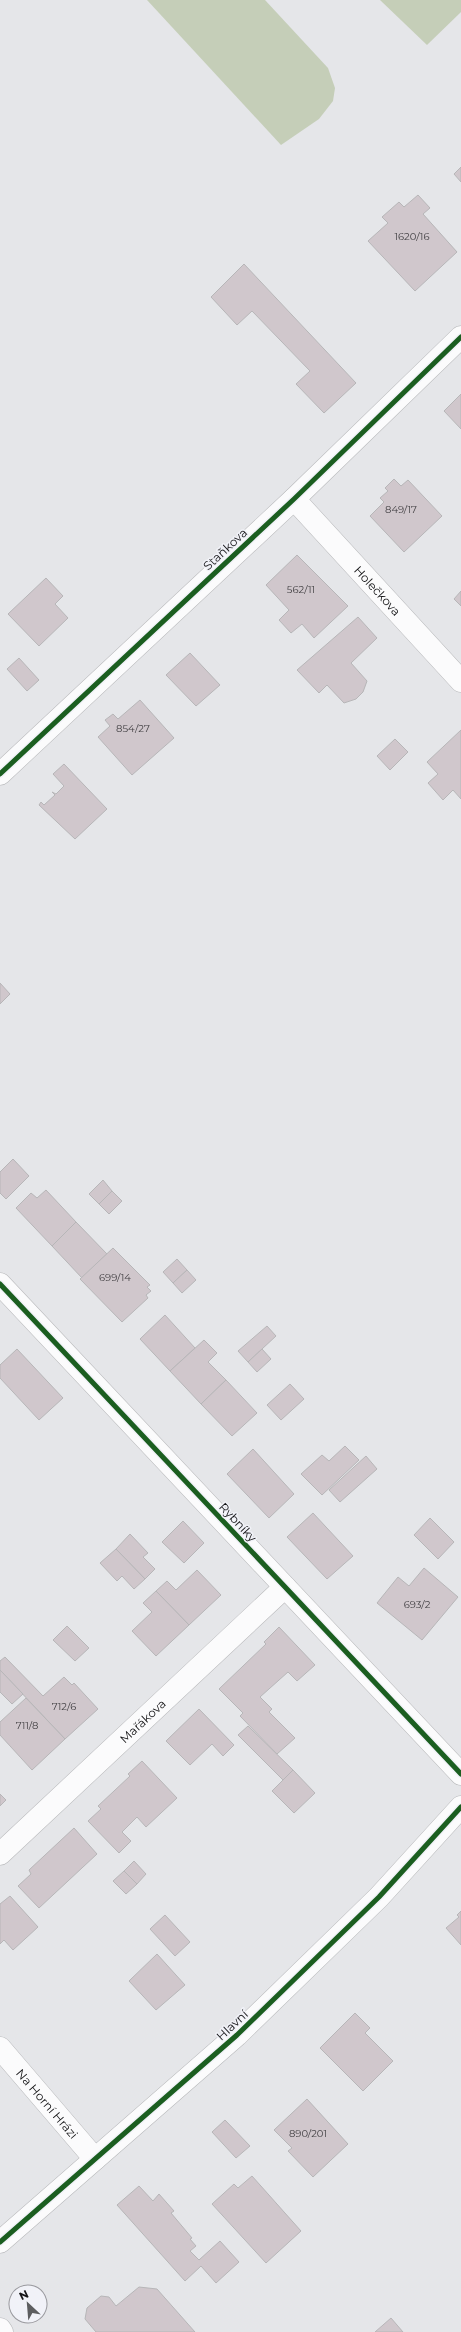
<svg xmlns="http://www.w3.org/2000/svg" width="461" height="2332" font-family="Montserrat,sans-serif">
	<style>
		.green { fill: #c5ceb8 }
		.building { fill: #d0c7cc; stroke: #b7b6b8 }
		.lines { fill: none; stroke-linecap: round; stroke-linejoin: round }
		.minor-casing { stroke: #b8b9bb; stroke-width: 23 }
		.minor { stroke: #fbfbfc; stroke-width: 22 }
		.cycleway-casing { stroke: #f1f2f8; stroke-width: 8 }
		.cycleway { stroke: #1b5e20; stroke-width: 5 }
		.labels { text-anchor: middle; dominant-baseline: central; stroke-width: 3; stroke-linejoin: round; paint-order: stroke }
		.number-label { font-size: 10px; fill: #434144 }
		.street-label { font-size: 12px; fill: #141416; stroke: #f1f2f8 }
	</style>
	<rect width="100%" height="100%" fill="#e5e6e9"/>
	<g class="green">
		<path d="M147 0H265L328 68 335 88 333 101 319 119 281 145Z"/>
		<path d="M380 0H461V12L427 45Z"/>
	</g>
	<g class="building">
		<path d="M461 167V182L454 174Z"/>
		<path d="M418 195 430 208 423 214 457 252 415 291 368 241 388 223 382 217 399 202 404 207Z"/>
		<path d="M244 264 356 383 324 413 296 384 310 371 252 311 237 325 211 297Z"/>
		<path d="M461 394V429L444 411Z"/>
		<path d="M394 479 401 486 408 480 442 516 404 552 370 516 384 502 380 498 388 491 385 488Z"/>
		<path d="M297 555 348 606 314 638 302 624 291 633 279 620 289 610 266 585Z"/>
		<path d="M46 578 63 596 55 604 68 618 39 646 8 614Z"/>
		<path d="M461 591V606L454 599Z"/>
		<path d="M358 617 377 638 351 663 367 681 363 692 356 699 344 703 327 685 319 693 297 670Z"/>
		<path d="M190 653 220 685 196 706 166 675Z"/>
		<path d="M19 658 39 680 27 691 7 669Z"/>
		<path d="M140 700 174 738 132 775 98 737 110 726 105 720 113 714 118 719Z"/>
		<path d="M461 730V799L453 790 443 800 428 783 438 774 427 762Z"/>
		<path d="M395 739 408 752 390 770 377 756Z"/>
		<path d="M64 764 107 809 75 839 39 805 41 802 44 805 55 795 52 792 56 794 64 786 53 774Z"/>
		<path d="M0 983 10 994 0 1004Z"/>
		<path d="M13 1159 29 1176 6 1199 0 1193V1172Z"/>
		<path d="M103 1180 112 1191 99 1204 89 1194Z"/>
		<path d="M46 1190 76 1222 52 1246 16 1208 31 1193 37 1198Z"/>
		<path d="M112 1191 122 1201 109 1214 99 1204Z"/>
		<path d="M76 1222 107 1254 82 1278 52 1246Z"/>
		<path d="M113 1248 150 1285 147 1287 151 1291 146 1295 148 1298 122 1322 80 1279Z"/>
		<path d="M177 1259 187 1270 173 1283 163 1272Z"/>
		<path d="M187 1270 196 1280 182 1293 173 1283Z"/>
		<path d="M165 1315 195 1348 170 1371 140 1339Z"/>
		<path d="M267 1326 276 1336 248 1362 238 1351Z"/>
		<path d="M204 1340 217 1353 208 1362 226 1380 201 1404 170 1371Z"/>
		<path d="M17 1349 63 1398 39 1420 0 1378V1365Z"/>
		<path d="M262 1349 271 1359 257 1372 248 1362Z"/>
		<path d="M226 1380 257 1413 232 1436 201 1404Z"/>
		<path d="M290 1384 304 1399 281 1420 267 1405Z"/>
		<path d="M345 1446 359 1460 322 1495 301 1474 322 1455 329 1461Z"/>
		<path d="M253 1449 294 1494 269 1518 227 1474Z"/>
		<path d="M366 1456 377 1469 340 1502 329 1490Z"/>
		<path d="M313 1513 353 1556 327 1579 287 1537Z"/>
		<path d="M430 1518 454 1542 438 1559 414 1535Z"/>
		<path d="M183 1521 204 1543 184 1563 162 1542Z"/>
		<path d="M130 1534 148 1553 143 1557 155 1569 145 1579 116 1549Z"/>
		<path d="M116 1549 145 1579 134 1589 122 1576 117 1581 100 1563Z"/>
		<path d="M424 1568 458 1597 422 1640 377 1603 398 1577 409 1586Z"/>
		<path d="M197 1570 221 1595 189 1625 156 1591 167 1581 176 1590Z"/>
		<path d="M156 1591 189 1625 156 1656 132 1631 152 1612 143 1603Z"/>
		<path d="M67 1626 89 1648 75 1661 53 1640Z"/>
		<path d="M279 1627 315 1665 297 1681 288 1672 260 1697 272 1709 269 1712 295 1738 277 1754 240 1716 243 1713 219 1689 266 1644 264 1642Z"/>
		<path d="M5 1657 43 1696 64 1677 72 1685 74 1683 98 1709 65 1739 0 1670V1661Z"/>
		<path d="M0 1670 23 1694 12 1704 0 1692Z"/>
		<path d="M26 1698 65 1739 32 1770 0 1735V1722Z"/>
		<path d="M199 1709 234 1745 223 1756 212 1744 190 1765 166 1741Z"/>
		<path d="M248 1726 293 1770 283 1780 238 1735Z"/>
		<path d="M142 1761 177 1798 146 1827 137 1817 122 1832 131 1841 119 1853 88 1821 101 1809 98 1806 130 1776 128 1774Z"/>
		<path d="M293 1770 315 1793 294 1813 272 1791Z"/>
		<path d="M0 1794 6 1800 0 1806Z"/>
		<path d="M74 1828 97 1854 39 1908 18 1886 31 1874 29 1870Z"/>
		<path d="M134 1861 146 1874 137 1884 124 1871Z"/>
		<path d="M124 1871 137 1884 126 1894 113 1881Z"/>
		<path d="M10 1896 38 1927 13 1950 4 1940 0 1944V1904Z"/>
		<path d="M461 1911V1945L446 1928 459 1917 457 1915Z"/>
		<path d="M165 1915 190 1942 175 1956 150 1929Z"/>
		<path d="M157 1954 185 1985 156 2010 129 1981Z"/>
		<path d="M355 2013 370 2028 365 2033 393 2061 363 2091 320 2048Z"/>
		<path d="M307 2099 348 2144 313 2177 288 2151 292 2148 274 2130Z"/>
		<path d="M225 2120 250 2146 236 2158 212 2132Z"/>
		<path d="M252 2176 301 2231 266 2263 212 2204 234 2184 238 2188Z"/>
		<path d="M139 2186 153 2201 159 2194 174 2211 171 2213 192 2238 190 2239 196 2246 190 2251 199 2260 220 2241 239 2262 216 2283 201 2266 185 2281 117 2205Z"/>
		<path d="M139 2287 157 2289 195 2332H96L85 2319 87 2308 101 2296 109 2297 116 2306Z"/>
		<path d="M391 2318 403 2332H375Z"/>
	</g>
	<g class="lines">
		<defs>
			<g id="minor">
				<path id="s1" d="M294 499 461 681"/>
				<path d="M0 774 294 499 461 337"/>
				<path d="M0 1284 461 1774"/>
				<path id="s2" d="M0 1854 285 1587"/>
				<path id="s3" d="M0 2048 95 2159"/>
				<path d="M0 2242 237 2035 379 1897 461 1807"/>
				<path d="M0 2329 2 2332"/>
			</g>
		</defs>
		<use href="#minor" class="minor-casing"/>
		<use href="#minor" class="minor"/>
		<defs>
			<g id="cycleway">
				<path d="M0 774 294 499 461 337"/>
				<path d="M0 1284 461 1774"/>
				<path d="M0 2242 237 2035 379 1897 461 1807"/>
			</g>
		</defs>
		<use href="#cycleway" class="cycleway-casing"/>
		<use href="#cycleway" class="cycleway"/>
	</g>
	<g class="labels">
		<g class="number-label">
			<text x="412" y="236">1620/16</text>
			<text x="401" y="509">849/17</text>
			<text x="301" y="589">562/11</text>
			<text x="133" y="728">854/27</text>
			<text x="115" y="1277">699/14</text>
			<text x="417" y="1604">693/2</text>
			<text x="64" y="1706">712/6</text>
			<text x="27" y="1725">711/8</text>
			<text x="308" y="2133">890/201</text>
		</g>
		<g class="street-label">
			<text transform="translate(225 549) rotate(-43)">Staňkova</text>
			<text stroke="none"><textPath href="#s1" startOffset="124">Holečkova</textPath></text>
			<text transform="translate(238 1522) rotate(47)">Rybníky</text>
			<text stroke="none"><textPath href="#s2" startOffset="195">Mařákova</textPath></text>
			<text transform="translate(232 2025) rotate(-43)">Hlavní</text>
			<text stroke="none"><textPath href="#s3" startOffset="73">Na Horní Hrázi</textPath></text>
		</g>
	</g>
	<g transform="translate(28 2304) rotate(334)"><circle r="19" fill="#f1f2f8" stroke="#99999e"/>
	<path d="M0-3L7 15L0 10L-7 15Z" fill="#5d5e60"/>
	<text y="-6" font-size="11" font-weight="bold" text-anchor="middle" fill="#141416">N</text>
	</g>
</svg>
